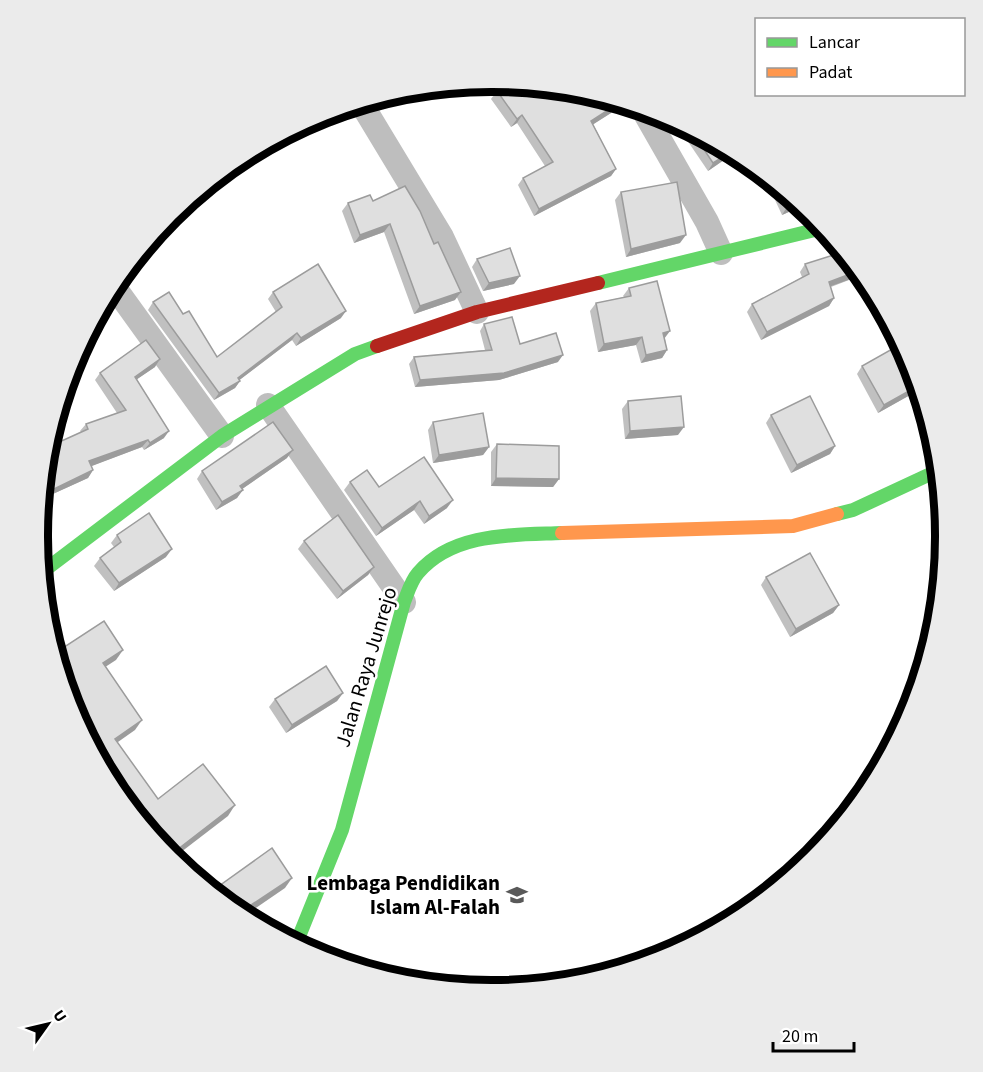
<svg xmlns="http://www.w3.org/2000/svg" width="983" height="1072" font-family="'Source Sans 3',sans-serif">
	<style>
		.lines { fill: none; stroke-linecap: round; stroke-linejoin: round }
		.street { stroke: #bebebe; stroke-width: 24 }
		.fast { stroke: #63d668; stroke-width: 14 }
		.slow { stroke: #ff974d; stroke-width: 14 }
		.jam { stroke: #b3261e; stroke-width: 14 }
		.wall { fill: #c0c0c0 }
		.shaded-wall { fill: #9c9c9c }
		.building { fill: #dfdfdf; stroke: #9c9c9c; stroke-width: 1.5 }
		.labels { text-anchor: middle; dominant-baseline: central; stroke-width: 5; stroke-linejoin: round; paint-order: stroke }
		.street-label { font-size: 21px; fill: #000; stroke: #fff }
		.poi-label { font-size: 21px; font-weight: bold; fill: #000; stroke: #fff; text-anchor: end }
		.rim { fill: none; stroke: #000; stroke-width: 8 }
	</style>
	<rect width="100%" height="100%" fill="#fff"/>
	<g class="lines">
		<g class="street">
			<path d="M361 103 442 237 477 312"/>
			<path d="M643 110 707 222 721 253"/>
			<path d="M113 285 222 436"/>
			<path d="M268 405 404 602"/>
		</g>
		<g class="fast">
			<path d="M598 283 823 228"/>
			<path d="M837 514 853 510 939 470"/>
			<path d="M41 573 222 436 355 354 377 346"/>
			<path d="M296 944 342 830 404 602C408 592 411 581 418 573 453 532 514 535 562 533"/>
		</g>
		<path class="slow" d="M562 533 793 526 837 514"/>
		<path class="jam" d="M377 346 477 312 598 283"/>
	</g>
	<g class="wall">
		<path d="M424 89 413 95 410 90Z"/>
		<path d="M497 91 616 105 611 113 593 124 616 169 611 176 534 216 518 185 523 178 545 166 517 123 511 127 491 99Z"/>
		<path d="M674 121 734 153 708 171Z"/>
		<path d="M763 174 802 206 782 215Z"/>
		<path d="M621 192 680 243 626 257 615 200Z"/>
		<path d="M373 201 434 244 455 300 414 314 384 232 354 243 342 211 348 203Z"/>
		<path d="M834 241 862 275 831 287 834 298 829 306 761 340 747 312 752 304 802 277 800 272 805 264 837 254 833 243Z"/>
		<path d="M477 259 514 284 483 291 472 267Z"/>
		<path d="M629 288 665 339 667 350 662 358 641 363 636 345 598 352 590 311 596 303 624 297 623 296Z"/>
		<path d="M273 292 341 318 296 346 292 340 239 380 240 381 235 388 214 400 148 310 153 302 183 314 217 357 276 312 268 299Z"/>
		<path d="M484 324 520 344 558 362 499 380 415 387 409 364 414 357 485 350 480 331Z"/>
		<path d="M862 366 919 390 878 413 857 374Z"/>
		<path d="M155 367 137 379 164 438 144 450 142 447 91 466 93 470 88 478 44 498 41 501 46 448 81 432 80 431 86 424 117 413 95 380 100 373Z"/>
		<path d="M628 401 678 435 625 439 622 409Z"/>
		<path d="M771 415 835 446 830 454 791 473 766 423Z"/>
		<path d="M433 422 489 447 483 455 433 463 428 430Z"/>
		<path d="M497 444 559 479 553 487 491 486V452Z"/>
		<path d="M287 458 242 489 237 498 216 510 197 479 202 471Z"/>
		<path d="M350 482 379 487 447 508 424 524 414 510 376 536 344 490Z"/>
		<path d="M117 535 166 557 114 591 94 566 100 558 114 547 111 543Z"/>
		<path d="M304 541 374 567 368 575 337 599 298 549Z"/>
		<path d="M766 577 839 605 833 613 790 637 761 585Z"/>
		<path d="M343 693 337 701 286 733 269 707 275 699Z"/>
	</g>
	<g class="shaded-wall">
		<path d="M417 89H424L413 95Z"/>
		<path d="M616 105 611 113 586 129 591 121Z"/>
		<path d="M522 115 517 123 511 127 517 119Z"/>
		<path d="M731 152 734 153 708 171 713 163Z"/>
		<path d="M616 169 611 176 534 216 539 209Z"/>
		<path d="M797 203 802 206 782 215 787 207Z"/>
		<path d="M390 224 384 232 354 243 360 235Z"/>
		<path d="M686 235 680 243 626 257 631 249Z"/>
		<path d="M858 271 862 275 823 289 829 282Z"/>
		<path d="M520 276 514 284 483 291 489 283Z"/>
		<path d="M461 292 455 300 414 314 420 306Z"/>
		<path d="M834 298 829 306 761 340 767 332Z"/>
		<path d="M346 311 341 318 296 346 301 338Z"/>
		<path d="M670 331 664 339 663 333Z"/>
		<path d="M297 333 292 340 233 385 238 378Z"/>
		<path d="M642 337 636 345 598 352 604 344Z"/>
		<path d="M667 350 662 358 641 363 646 355Z"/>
		<path d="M563 355 558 362 499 380 415 387 420 380Z"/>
		<path d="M160 359 155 367 130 384 135 377Z"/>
		<path d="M240 381 235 388 214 400 219 393Z"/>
		<path d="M918 386 919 390 878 413 884 405Z"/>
		<path d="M684 427 678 435 625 439 630 431Z"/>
		<path d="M169 431 164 438 144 450 150 443Z"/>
		<path d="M148 440 142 447 84 469 89 461Z"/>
		<path d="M835 446 830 454 791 473 797 465Z"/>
		<path d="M489 447 483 455 433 463 439 455Z"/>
		<path d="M293 450 287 458 235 494 240 486Z"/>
		<path d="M93 470 88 478 44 498 41 501V498L50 491Z"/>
		<path d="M496 478 559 479 553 487 491 486Z"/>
		<path d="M243 490 237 498 216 510 222 502Z"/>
		<path d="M453 500 447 508 424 524 429 516Z"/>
		<path d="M420 501 414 510 376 536 382 528Z"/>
		<path d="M172 549 166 557 114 591 119 583Z"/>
		<path d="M374 567 368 575 337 599 343 591Z"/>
		<path d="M839 605 833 613 790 637 796 629Z"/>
		<path d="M123 650 116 660 96 673 103 663Z"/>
		<path d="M343 693 337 701 286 733 292 725Z"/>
		<path d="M142 720 135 730 108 749 115 739Z"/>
		<path d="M235 805 228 816 172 859 177 850Z"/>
		<path d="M292 878 285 888 244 916 239 913Z"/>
	</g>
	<g class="building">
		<path d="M507 84 580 91 613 101 616 105 591 121 616 169 539 209 523 178 553 162 522 115 517 119 497 91Z"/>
		<path d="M691 130 731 152 713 163Z"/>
		<path d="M677 182 686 235 631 249 621 192Z"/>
		<path d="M405 186 420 211 434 244 438 242 461 292 420 306 390 224 360 235 348 203 370 195 373 201Z"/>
		<path d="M778 187 797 203 787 207Z"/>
		<path d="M510 248 520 276 489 283 477 259Z"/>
		<path d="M843 252 858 271 829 282 834 298 767 332 752 304 809 274 805 264Z"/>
		<path d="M318 264 346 311 301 338 297 333 238 378 240 381 219 393 153 302 169 292 183 314 189 311 217 357 282 307 273 292Z"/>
		<path d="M657 281 670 331 663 333 667 350 646 355 642 337 604 344 596 303 631 296 629 288Z"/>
		<path d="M512 317 520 344 556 333 563 355 504 373 420 380 414 357 492 350 484 324Z"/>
		<path d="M146 340 160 359 135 377 169 431 150 443 148 440 89 461 93 470 50 491 41 498 46 448 88 429 86 424 126 410 100 373Z"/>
		<path d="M901 344 911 363 918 386 884 405 862 366Z"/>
		<path d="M681 396 684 427 630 431 628 401Z"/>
		<path d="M810 396 835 446 797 465 771 415Z"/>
		<path d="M483 413 489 447 439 455 433 422Z"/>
		<path d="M273 422 293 450 240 486 243 490 222 502 202 471Z"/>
		<path d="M497 444 559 446V479L496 478Z"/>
		<path d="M424 457 453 500 429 516 420 501 382 528 350 482 367 470 379 487Z"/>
		<path d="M149 513 172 549 119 583 100 558 121 542 117 535Z"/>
		<path d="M338 515 374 567 343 591 304 541Z"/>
		<path d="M810 553 839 605 796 629 766 577Z"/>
		<path d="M104 621 123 650 103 663 142 720 115 739 158 799 203 764 235 805 177 850 196 878 170 857 114 788 72 709 55 653Z"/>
		<path d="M326 666 343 693 292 725 275 699Z"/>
		<path d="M272 848 292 878 239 913 212 891Z"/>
	</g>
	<defs>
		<symbol id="school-bare" viewBox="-9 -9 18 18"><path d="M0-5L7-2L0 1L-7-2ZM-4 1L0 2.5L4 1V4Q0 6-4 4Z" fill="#595959" stroke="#fff" stroke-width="2.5" paint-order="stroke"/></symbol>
	</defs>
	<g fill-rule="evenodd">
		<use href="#school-bare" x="502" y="880" width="30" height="30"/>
	</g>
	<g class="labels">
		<g class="street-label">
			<text transform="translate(366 667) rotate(-73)">Jalan Raya Junrejo</text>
		</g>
		<g class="poi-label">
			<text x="500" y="883">Lembaga Pendidikan<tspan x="500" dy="24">Islam Al-Falah</tspan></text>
		</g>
	</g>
	<path d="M0 0H983V1072H0ZM491 92H492A443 443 0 0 1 935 535V537A443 443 0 0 1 492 980H491A443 443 0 0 1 48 537V535A443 443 0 0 1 491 92Z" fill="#ebebeb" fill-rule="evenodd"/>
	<path class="rim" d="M491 92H492A443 443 0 0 1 935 535V537A443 443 0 0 1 492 980H491A443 443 0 0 1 48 537V535A443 443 0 0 1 491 92Z"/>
	<rect x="755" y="18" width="210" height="78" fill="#ffffff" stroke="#999999" stroke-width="1.5"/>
	<rect x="767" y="38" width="30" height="9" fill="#63d668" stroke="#999999" stroke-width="1.5"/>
	<text x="809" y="48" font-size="18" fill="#000000">Lancar</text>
	<rect x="767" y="68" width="30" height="9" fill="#ff974d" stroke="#999999" stroke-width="1.5"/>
	<text x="809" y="78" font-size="18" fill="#000000">Padat</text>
	<g transform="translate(48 1024) rotate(56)" stroke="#ffffff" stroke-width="4.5" paint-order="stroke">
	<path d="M0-4.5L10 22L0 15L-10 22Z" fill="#000000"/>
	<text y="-9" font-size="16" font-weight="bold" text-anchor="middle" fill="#000000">U</text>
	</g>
	<path d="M773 1042v9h81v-9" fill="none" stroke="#000000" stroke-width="3"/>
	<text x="782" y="1042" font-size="18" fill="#000000" stroke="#ffffff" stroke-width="4.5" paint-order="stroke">20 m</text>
</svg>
